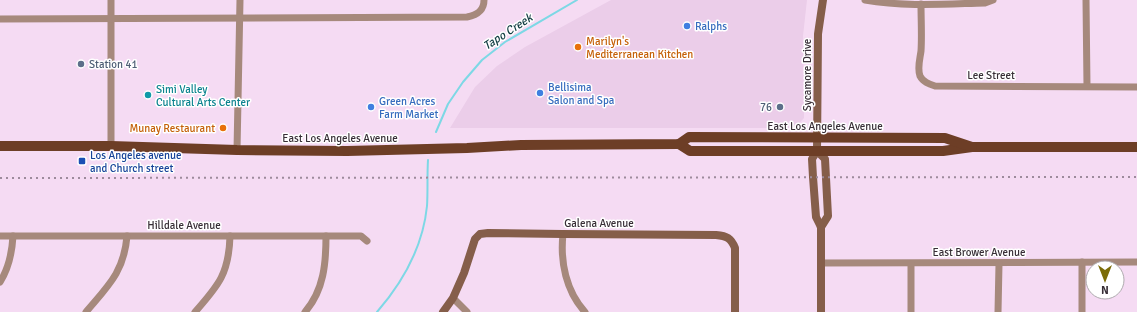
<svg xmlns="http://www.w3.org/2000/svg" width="1137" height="312" font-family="Signika,sans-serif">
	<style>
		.built { fill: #ebcde9 }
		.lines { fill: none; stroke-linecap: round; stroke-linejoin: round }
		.stream { stroke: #7dd8e5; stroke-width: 2 }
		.street { stroke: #a6897c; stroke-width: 7 }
		.secondary { stroke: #855e4a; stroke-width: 8 }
		.primary { stroke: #6d3e26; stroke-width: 10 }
		.rail { stroke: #9d8b9c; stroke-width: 2; stroke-dasharray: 2 4; stroke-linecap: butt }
		.shop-dot { fill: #3f7fe0; stroke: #fff; stroke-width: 1.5 }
		.food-dot { fill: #e8710a; stroke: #fff; stroke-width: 1.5 }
		.service-dot { fill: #5c6f8a; stroke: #fff; stroke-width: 1.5 }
		.culture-dot { fill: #0f9aa8; stroke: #fff; stroke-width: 1.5 }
		.transit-dot { fill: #1a4fb4; stroke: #fff; stroke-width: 1.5 }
		.labels { text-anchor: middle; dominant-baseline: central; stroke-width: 3; stroke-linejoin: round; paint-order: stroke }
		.shop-label { font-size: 11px; fill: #366cbe; stroke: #fff; text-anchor: start }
		.food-label { font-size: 11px; fill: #c56008; stroke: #fff; text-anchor: start }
		.service-label { font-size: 11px; fill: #4e5e75; stroke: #fff; text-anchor: start }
		.street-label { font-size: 11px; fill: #372e36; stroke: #fff }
		.culture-label { font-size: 11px; fill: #0d838f; stroke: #fff; text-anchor: start }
		.transit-label { font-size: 11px; fill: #164399; stroke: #fff; text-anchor: start }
		.water-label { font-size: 12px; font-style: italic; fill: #0f3b40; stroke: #fff }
	</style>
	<rect width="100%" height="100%" fill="#f5dbf3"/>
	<path class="built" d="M611 0H807L803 36 804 118 795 128H450L475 87 497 66 525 47Z"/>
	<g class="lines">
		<g class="stream">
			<path d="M436 132 448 104 463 82 482 60 505 42 577 0"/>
			<path d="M377 312C403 282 423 246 427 206 428 191 427 175 428 160"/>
		</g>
		<g class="street">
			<path d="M111 0V146"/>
			<path d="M865 0C905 7 945 4 985 3L993 0"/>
			<path d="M1086 0 1087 86"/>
			<path d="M921 4C921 20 922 36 921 51 920 59 917 68 920 76 923 82 929 84 935 86L1137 87"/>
			<path d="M0 19 467 17C477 15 484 11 484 0"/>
			<path d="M237 150 240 0"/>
			<path d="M563 234C560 262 566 291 585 312"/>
			<path d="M0 236H361L367 241"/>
			<path d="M1082 262V312"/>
			<path d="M821 263 1137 262"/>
			<path d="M0 282C9 268 12 253 13 236"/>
			<path d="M453 298 467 312"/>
			<path d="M86 312C108 286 124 272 127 236"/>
			<path d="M195 312C219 285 229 273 230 236"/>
			<path d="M305 312C324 290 326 263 326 236"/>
			<path d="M911 312V264"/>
			<path d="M998 312 999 264"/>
		</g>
		<g class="secondary">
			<path d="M817 151 825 159 828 216 821 227"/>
			<path d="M443 312 453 298 464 273 475 239 480 234 488 233 563 234 716 235C727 236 731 238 735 248V312"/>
			<path d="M821 312V227L816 217 813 177 812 159 817 151 818 34 823 0"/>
		</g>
		<g class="primary">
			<path d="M679 144 690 151H943L972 147H1137"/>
			<path d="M0 146H111L237 150 347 151 467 148 521 145 679 144 689 137 945 138 972 147"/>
		</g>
		<path class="rail" d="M0 178 1137 177"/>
	</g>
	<g class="shop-dot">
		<circle cx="687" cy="26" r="4"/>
		<circle cx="540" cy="93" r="4"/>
		<circle cx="371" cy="107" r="4"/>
	</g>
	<g class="food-dot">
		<circle cx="578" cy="47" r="4"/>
		<circle cx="223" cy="128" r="4"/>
	</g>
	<g class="service-dot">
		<circle cx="81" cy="64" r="4"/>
		<circle cx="780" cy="107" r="4"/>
	</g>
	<circle class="culture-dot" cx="148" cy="95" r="4"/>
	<rect class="transit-dot" x="78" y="157" width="8" height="8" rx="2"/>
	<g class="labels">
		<g class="shop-label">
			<text x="695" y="26">Ralphs</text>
			<text x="548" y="87">Bellisima<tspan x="548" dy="13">Salon and Spa</tspan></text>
			<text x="379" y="101">Green Acres<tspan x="379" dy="13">Farm Market</tspan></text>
		</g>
		<g class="food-label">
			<text x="586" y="41">Marilyn's<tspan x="586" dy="13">Mediterranean Kitchen</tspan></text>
			<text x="215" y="128" text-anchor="end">Munay Restaurant</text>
		</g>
		<g class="service-label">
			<text x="89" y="64">Station 41</text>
			<text x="772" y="107" text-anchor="end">76</text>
		</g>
		<g class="street-label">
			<text transform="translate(807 75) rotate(-90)">Sycamore Drive</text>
			<text x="991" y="75">Lee Street</text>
			<text x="825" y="126">East Los Angeles Avenue</text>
			<text x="340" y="138">East Los Angeles Avenue</text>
			<text x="599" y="223">Galena Avenue</text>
			<text x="184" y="225">Hilldale Avenue</text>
			<text x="979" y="252">East Brower Avenue</text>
		</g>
		<g class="culture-label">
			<text x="156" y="89">Simi Valley<tspan x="156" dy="13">Cultural Arts Center</tspan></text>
		</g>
		<g class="transit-label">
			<text x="90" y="155">Los Angeles avenue<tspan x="90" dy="13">and Church street</tspan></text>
		</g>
		<g class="water-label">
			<text transform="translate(508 32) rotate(-33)">Tapo Creek</text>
		</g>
	</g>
	<g transform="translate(1105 280) rotate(180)"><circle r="19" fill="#ffffff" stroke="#afabaf"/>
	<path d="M0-3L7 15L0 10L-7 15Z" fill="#7b6c07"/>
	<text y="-6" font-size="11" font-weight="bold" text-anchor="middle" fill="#372e36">N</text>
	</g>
</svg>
